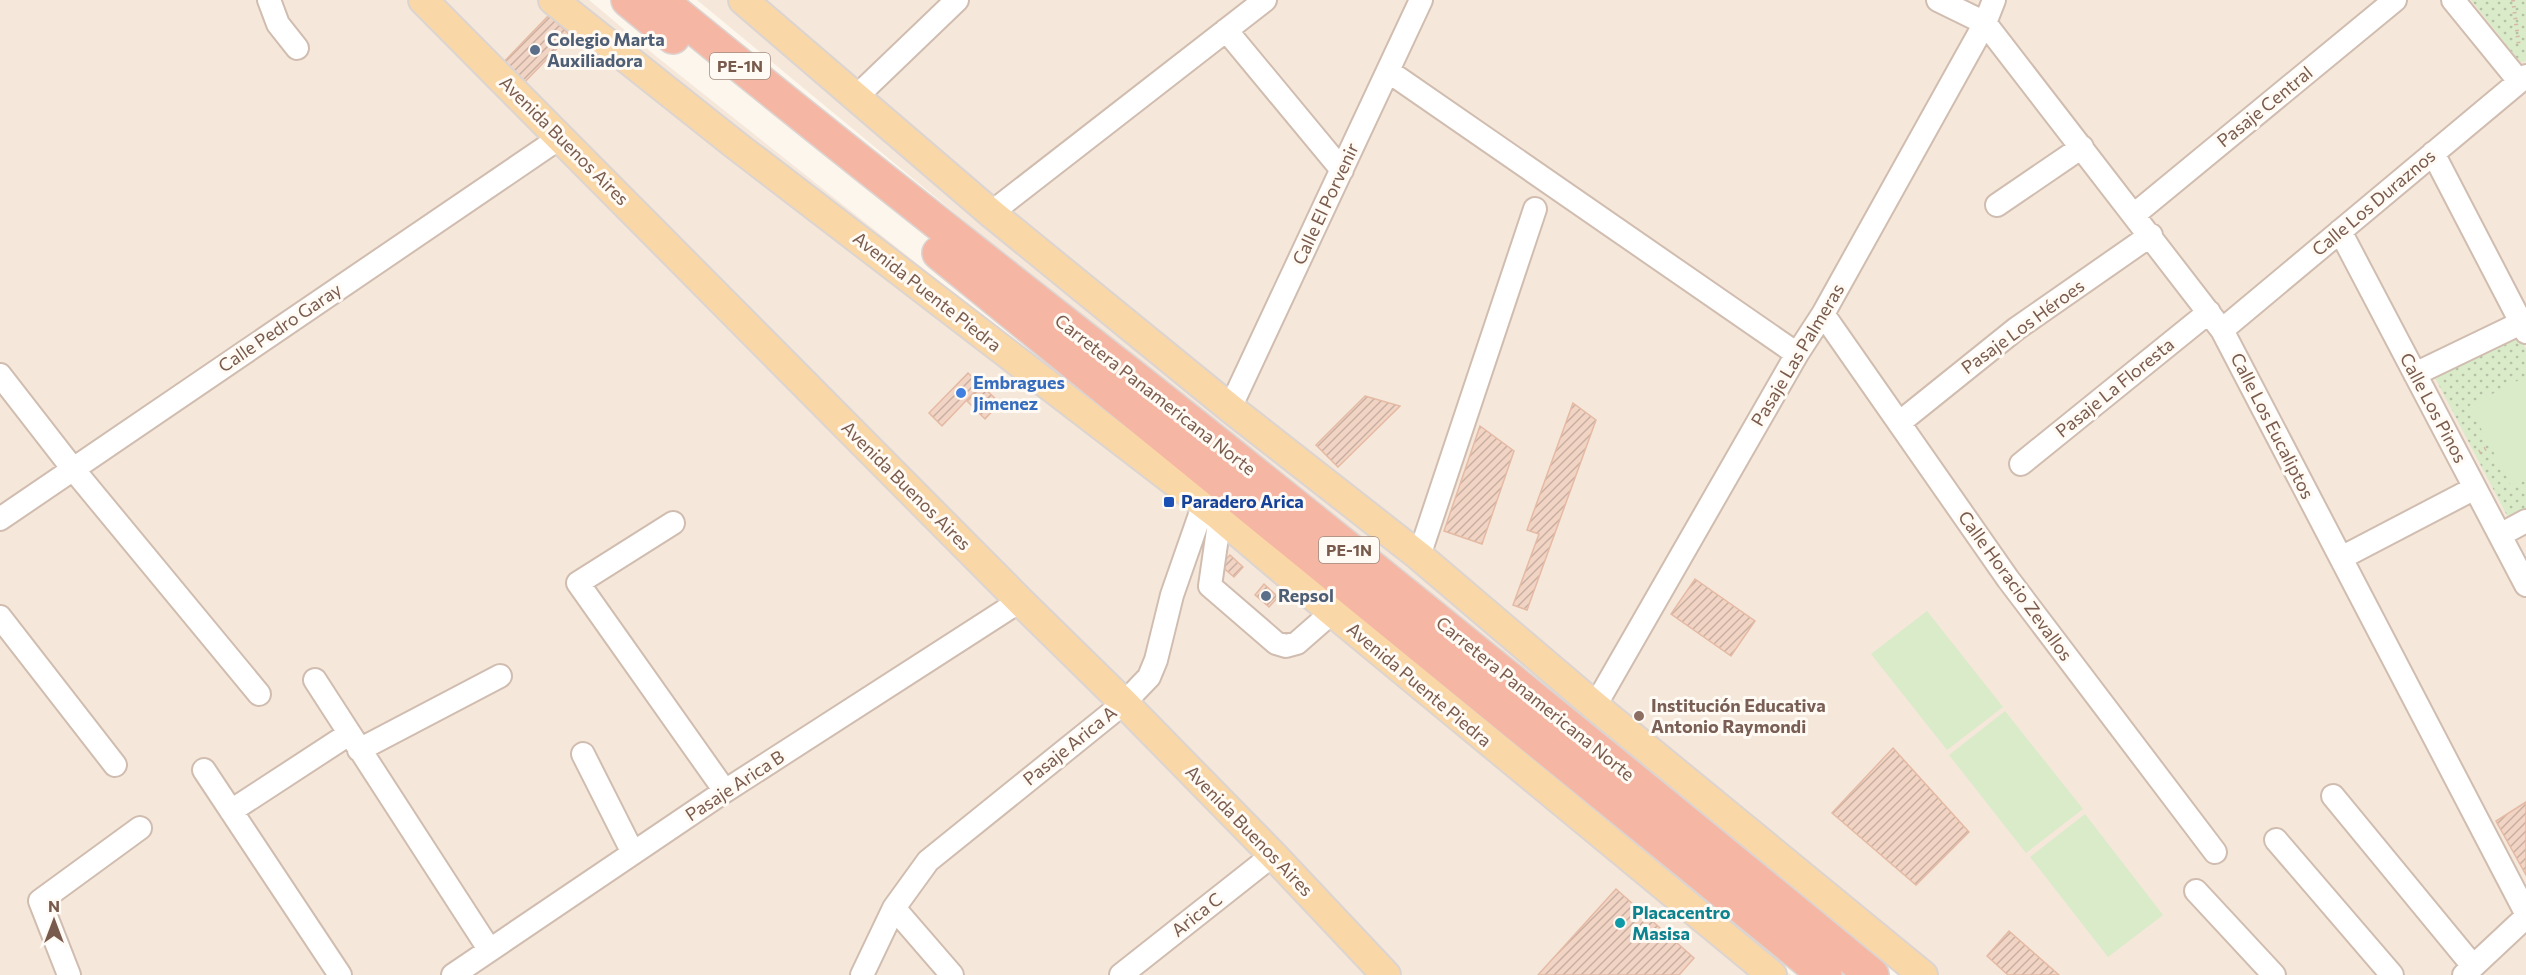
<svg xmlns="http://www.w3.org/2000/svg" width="2526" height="975" viewBox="0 0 2526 975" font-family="Commissioner,sans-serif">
  <defs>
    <pattern id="park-dots" width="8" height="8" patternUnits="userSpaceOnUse" patternTransform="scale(1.5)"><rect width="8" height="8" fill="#d9ebc9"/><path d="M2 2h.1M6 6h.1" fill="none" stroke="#b5c1a5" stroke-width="1.8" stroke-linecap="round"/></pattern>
    <pattern id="building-hatch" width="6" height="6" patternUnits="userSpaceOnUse" patternTransform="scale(1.5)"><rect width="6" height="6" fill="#f2d4c4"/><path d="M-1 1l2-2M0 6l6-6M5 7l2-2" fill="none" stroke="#c9afa1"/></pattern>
  </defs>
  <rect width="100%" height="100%" fill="#fdf6ec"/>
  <path fill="#f5e7da" d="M0,0H589L657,57L1222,506L1791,975H0Z
    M697,0H2526V975H1910L1060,300Z"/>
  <path fill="url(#park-dots)" d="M2471,0H2526V61L2520,62Z
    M2517,331L2526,349V515L2511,523L2433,374Z"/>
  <path fill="#d9ebc9" d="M2521,379L2526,389V480L2512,487L2469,406Z
    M1927,611L2003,707L1947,750L1871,654Z
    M2005,711L2083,809L2026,853L1949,755Z
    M2085,814L2163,915L2108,957L2030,857Z"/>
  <path fill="url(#building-hatch)" stroke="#e5baa4" stroke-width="1.5" d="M549,15L570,35L521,86L500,66Z
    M968,373L981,385L942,426L929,413Z
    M981,385L1000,403L985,419L967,401Z
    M1365,396L1400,406L1338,467L1316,445Z
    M1573,403L1596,420L1527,610L1513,605L1539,534L1527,530Z
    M1480,426L1514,451L1482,544L1444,531Z
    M1230,555L1243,567L1234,577L1220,565Z
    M1695,579L1755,621L1731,656L1671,614Z
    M1264,584L1278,597L1269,607L1255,595Z
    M1893,748L1969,832L1916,885L1832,813Z
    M2526,802V875L2496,821Z
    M1616,889L1694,958L1679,975H1538Z
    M2009,931L2059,975H2008L1987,956Z"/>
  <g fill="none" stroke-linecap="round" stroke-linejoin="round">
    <g stroke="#d0bdb0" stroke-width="26">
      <path id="minor" d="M269,0L278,24L297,48
        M1938,0L1985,23L2222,330L2526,913
        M2453,0L2519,81
        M1226,30L1342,170
        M1388,71L1797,354
        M856,97L957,0
        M2433,153L2526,332
        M1997,205L2082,147
        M991,213L1265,0
        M2135,214L2395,0
        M2340,231L2526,585
        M1823,314L2008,579L2215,852
        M2222,330L2526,76
        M2415,374L2521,323
        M0,375L73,469L259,694
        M1230,408L1421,0
        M1899,423L2016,329L2151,235
        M2021,464L2209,312
        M1222,502L1210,586L1276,643L1286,646L1297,643L1345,601
        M0,519L561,137
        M673,523L578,583L725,791
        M2500,535L2526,521
        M1419,556L1535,209
        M2341,558L2475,488
        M0,617L115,765
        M315,680L489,949
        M1595,706L1797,354L1823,314L1985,23L1994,0
        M359,750L500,676
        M583,754L633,853
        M204,770L340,975
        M2333,796L2473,966
        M231,811L349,734
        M2276,840L2392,975
        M2196,891L2274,975
        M894,908L952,975
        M69,975L40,901L140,828
        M453,975L725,791L1020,601
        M862,975L894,908L928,861L1124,703L1149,677L1156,660L1172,595L1209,489
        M1121,975L1273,855
        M2464,975L2526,917"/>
    </g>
    <g stroke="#dcd4d1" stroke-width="32">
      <path id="major" d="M423,0L1020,601L1124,703L1273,855L1386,975
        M553,0L733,143L1219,516L1331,611L1772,975
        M743,0L991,213L1230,408L1419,556L1595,706L1923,975"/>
    </g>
    <g stroke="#dcd4d1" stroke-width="36">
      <path id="highway" d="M628,0L673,37
        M660,0C815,127 973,251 1131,375C1380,572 1626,773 1872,975
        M939,253L1825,975"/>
    </g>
    <path stroke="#d8b7a6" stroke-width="4" stroke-dasharray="1.5 4.5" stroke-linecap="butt" d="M2513,0L2519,47
      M2479,452L2489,447"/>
    <use href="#minor" stroke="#fff" stroke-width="22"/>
    <use href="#major" stroke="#fad7a6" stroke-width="28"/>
    <use href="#highway" stroke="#f6b6a4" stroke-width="33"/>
  </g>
  <g fill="#5c6f8a" stroke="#fffaf3" stroke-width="2">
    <circle cx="535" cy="50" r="6"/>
    <circle cx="1266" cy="596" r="6"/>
  </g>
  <circle fill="#3f7fe0" stroke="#fffaf3" stroke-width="2" cx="961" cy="393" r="6"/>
  <rect fill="#1a4fb4" stroke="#fffaf3" stroke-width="2" x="1163" y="496" width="12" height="12" rx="3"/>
  <circle fill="#8d6e63" stroke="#fffaf3" stroke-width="2" cx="1639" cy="716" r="6"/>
  <circle fill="#0f9aa8" stroke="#fffaf3" stroke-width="2" cx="1620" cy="923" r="6"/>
  <g text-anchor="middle" stroke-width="6" stroke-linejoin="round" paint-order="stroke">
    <g fill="#fffaf3" stroke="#a18b80" stroke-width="1.5">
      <rect x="710" y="53" width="60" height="26" rx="4.5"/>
      <rect x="1319" y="537" width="60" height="26" rx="4.5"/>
    </g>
    <g font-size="16" font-weight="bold" fill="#795b4e">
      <text x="740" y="72">PE-1N</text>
      <text x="1349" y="556">PE-1N</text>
    </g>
    <g font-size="18" font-weight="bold" fill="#4e5e75" stroke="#fffaf3" text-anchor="start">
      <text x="547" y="46">Colegio Marta<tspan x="547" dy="21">Auxiliadora</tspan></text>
      <text x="1278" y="602">Repsol</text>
    </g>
    <g font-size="18" fill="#795b4e" stroke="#fffaf3">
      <text transform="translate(2265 107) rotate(-39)" y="6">Pasaje Central</text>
      <text transform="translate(564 141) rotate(45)" y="6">Avenida Buenos Aires</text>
      <text transform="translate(2374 203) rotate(-40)" y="6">Calle Los Duraznos</text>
      <text transform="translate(1326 204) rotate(-65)" y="6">Calle El Porvenir</text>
      <text transform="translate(927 292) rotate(38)" y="6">Avenida Puente Piedra</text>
      <text transform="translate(2023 327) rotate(-36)" y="6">Pasaje Los Héroes</text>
      <text transform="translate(280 328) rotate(-34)" y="6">Calle Pedro Garay</text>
      <text transform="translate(1798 355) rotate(-59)" y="6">Pasaje Las Palmeras</text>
      <text transform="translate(2115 388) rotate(-39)" y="6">Pasaje La Floresta</text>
      <text transform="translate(1155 395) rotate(38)" y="6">Carretera Panamericana Norte</text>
      <text transform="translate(2433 408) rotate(62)" y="6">Calle Los Pinos</text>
      <text transform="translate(2272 426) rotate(63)" y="6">Calle Los Eucaliptos</text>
      <text transform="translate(906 486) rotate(45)" y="6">Avenida Buenos Aires</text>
      <text transform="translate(2015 586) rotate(54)" y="6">Calle Horacio Zevallos</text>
      <text transform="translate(1419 685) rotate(40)" y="6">Avenida Puente Piedra</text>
      <text transform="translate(1535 699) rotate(39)" y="6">Carretera Panamericana Norte</text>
      <text transform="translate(1070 746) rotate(-39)" y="6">Pasaje Arica A</text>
      <text transform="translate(735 786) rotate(-33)" y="6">Pasaje Arica B</text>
      <text transform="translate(1249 831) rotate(46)" y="6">Avenida Buenos Aires</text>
      <text transform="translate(1197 915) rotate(-38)" y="6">Arica C</text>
    </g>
    <g font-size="18" font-weight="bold" fill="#366cbe" stroke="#fffaf3" text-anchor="start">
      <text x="973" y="389">Embragues<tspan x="973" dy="21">Jimenez</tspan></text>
    </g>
    <g font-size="18" font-weight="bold" fill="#164399" stroke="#fffaf3" text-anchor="start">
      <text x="1181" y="508">Paradero Arica</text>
    </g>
    <g font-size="18" font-weight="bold" fill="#785e54" stroke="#fffaf3" text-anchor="start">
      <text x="1651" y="712">Institución Educativa<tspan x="1651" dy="21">Antonio Raymondi</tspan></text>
    </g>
    <g font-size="18" font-weight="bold" fill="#0d838f" stroke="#fffaf3" text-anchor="start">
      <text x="1632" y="919">Placacentro<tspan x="1632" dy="21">Masisa</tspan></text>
    </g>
  </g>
  <g transform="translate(54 921)" stroke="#fffaf3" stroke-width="4.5" paint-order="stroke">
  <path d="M0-4.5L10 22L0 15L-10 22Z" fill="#795b4e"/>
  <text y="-9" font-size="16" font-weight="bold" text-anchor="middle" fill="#795b4e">N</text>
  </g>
</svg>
